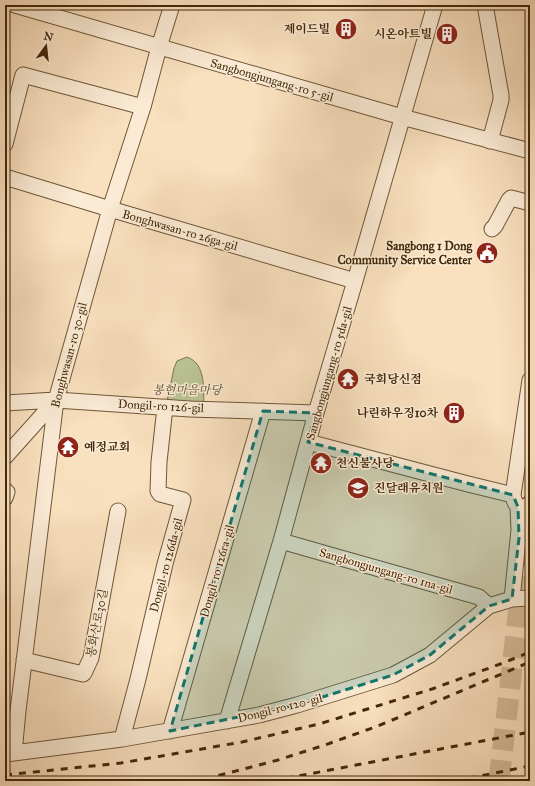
<svg xmlns="http://www.w3.org/2000/svg" width="535" height="786" viewBox="0 0 535 786" font-family="'IM FELL Great Primer','Noto Serif KR',serif">
  <rect width="100%" height="100%" fill="#f9e0be"/>
  <filter id="stains"><feTurbulence type="fractalNoise" baseFrequency=".005" numOctaves="4"/><feColorMatrix values="0 0 0 0 .2 0 0 0 0 .09 0 0 0 0 .02 0 0 0 .5 -.17"/></filter>
  <radialGradient id="worn" r=".72"><stop offset=".6" stop-color="#630" stop-opacity="0"/><stop offset="1" stop-color="#630" stop-opacity=".3"/></radialGradient>
  <path fill="#bac394" stroke="#7e764f" d="M187,357C207,364 203,391 204,408L166,406L174,368L177,361Z"/>
  <g fill="none" stroke-linecap="round" stroke-linejoin="round">
    <path stroke="#d5bb9a" stroke-width="21" stroke-dasharray="21 10" stroke-linecap="butt" d="M499,781L530,511"/>
    <g stroke="#705637" stroke-width="17">
      <path id="minor" d="M15,5L402,117L530,151
        M485,5L501,95V100L490,141
        M5,144L23,75L143,107
        M5,177L110,209L355,281
        M492,229L495,226L509,200L511,198L530,203
        M530,380L513,495C514,505 521,511 530,515
        M5,403L56,400L190,409L316,413
        M308,442L468,484L513,495
        M5,457L56,400
        M5,490L7,492L5,498
        M281,541L337,557L479,597L489,606
        M512,599L519,530L518,507
        M24,660L83,674L84,673L91,658L118,511
        M227,721L281,541L316,413L355,281L435,5
        M170,731L263,411
        M122,739L138,679L165,564L183,500L160,494L158,491L159,462L165,407
        M14,753L18,711L56,400L110,209L143,107L159,47L172,5
        M6,754L122,739L259,715L297,705L393,675L430,655L489,606L512,599L530,598"/>
    </g>
    <g stroke="#43280a" stroke-width="23">
      <path id="secondary" d="M530,511V507"/>
    </g>
    <use href="#minor" stroke="#fbebd5" stroke-width="15"/>
    <use href="#secondary" stroke="#fbebd5" stroke-width="21"/>
    <path stroke="#43280a" stroke-width="3" stroke-dasharray="7 7" stroke-linecap="butt" d="M5,775L121,763L242,742L319,724L432,689L503,663L530,652
      M191,781L213,777L278,760L325,745L378,726L530,662
      M272,781L530,732
      M455,781L530,766
      M502,781L530,776"/>
  </g>
  <path fill="#0f766e" fill-opacity="0.2" stroke="#0f766e" stroke-width="3" stroke-dasharray="8 5" stroke-linejoin="round" d="M263,411L316,413L308,442L513,495L518,507L519,538L512,599L489,606L430,655L393,675L297,705L170,731Z"/>
  <defs>
    <g id="building-disc" transform="scale(1.15)"><circle r="9.5" fill="#8f2418" stroke="#fbebd5"/><path d="M-4-6H4V6H1V3H-1V6H-4ZM-2.5-4.3h1.7v1.8h-1.7ZM.8-4.3h1.7v1.8H.8ZM-2.5-1h1.7V.8h-1.7ZM.8-1h1.7V.8H.8Z" fill="#fff"/></g>
    <g id="civic-disc" transform="scale(1.15)"><circle r="9.5" fill="#8f2418" stroke="#fbebd5"/><path d="M-.6-6.5H3V-4.5H.6V-3L4-1V1h2V6H-6V1h2V-1L-.6-3ZM-1.2 2.5V6h2.4V2.5Z" fill="#fff"/></g>
    <g id="temple-disc" transform="scale(1.15)"><circle r="9.5" fill="#8f2418" stroke="#fbebd5"/><path d="M0-6L5-2H3V0L6.5 2.5H4V6H1.5V3h-3V6H-4V2.5H-6.5L-3 0V-2H-5Z" fill="#fff"/></g>
    <g id="school-disc" transform="scale(1.15)"><circle r="9.5" fill="#8f2418" stroke="#fbebd5"/><path d="M0-5L7-2L0 1L-7-2ZM-4 1L0 2.5L4 1V4Q0 6-4 4Z" fill="#fff"/></g>
  </defs>
  <g fill-rule="evenodd">
    <use href="#building-disc" x="346" y="29"/>
    <use href="#building-disc" x="447" y="34"/>
    <use href="#civic-disc" x="487" y="253"/>
    <use href="#temple-disc" x="348" y="379"/>
    <use href="#building-disc" x="454" y="413"/>
    <use href="#temple-disc" x="68" y="447"/>
    <use href="#temple-disc" x="321" y="463"/>
    <use href="#school-disc" x="358" y="488"/>
  </g>
  <g text-anchor="middle" stroke-width="3" stroke-linejoin="round" paint-order="stroke">
    <g font-size="12" font-weight="bold" fill="#43280a" stroke="#fbebd5" text-anchor="end">
      <text x="330" y="33">제이드빌</text>
      <text x="432" y="38">시온아트빌</text>
      <text x="472" y="250">Sangbong 1 Dong<tspan x="472" dy="14">Community Service Center</tspan></text>
      <text x="364" y="383" text-anchor="start">국회당신점</text>
      <text x="438" y="417">나린하우징10차</text>
      <text x="84" y="451" text-anchor="start">예정교회</text>
      <text x="336" y="467" text-anchor="start">천신불사당</text>
      <text x="374" y="492" text-anchor="start">진달래유치원</text>
    </g>
    <g font-size="12" fill="#43280a" stroke="#fbebd5">
      <text transform="translate(272 80) rotate(16)" y="4">Sangbongjungang-ro 5-gil</text>
      <text transform="translate(180 230) rotate(16)" y="4">Bonghwasan-ro 26ga-gil</text>
      <text transform="translate(69 355) rotate(-75)" y="4">Bonghwasan-ro 30-gil</text>
      <text transform="translate(329 373) rotate(-74)" y="4">Sangbongjungang-ro 5da-gil</text>
      <text transform="translate(161 406) rotate(3)" y="4">Dongil-ro 126-gil</text>
      <text transform="translate(166 565) rotate(-75)" y="4">Dongil-ro 126da-gil</text>
      <text transform="translate(217 571) rotate(-74)" y="4">Dongil-ro 126ra-gil</text>
      <text transform="translate(386 571) rotate(16)" y="4">Sangbongjungang-ro 1na-gil</text>
      <text transform="translate(97 623) rotate(-79)" y="4">봉화산로30길</text>
      <text transform="translate(280 708) rotate(-14)" y="4">Dongil-ro 120-gil</text>
    </g>
    <g font-size="12" font-style="italic" fill="#614f2c" stroke="#fbebd5">
      <text x="187" y="394">봉현마을마당</text>
    </g>
  </g>
  <rect width="535" height="786" fill="none" stroke="#f9e0be" stroke-width="20"/>
  <rect x="6" y="6" width="523" height="774" fill="none" stroke="#43280a" stroke-width="2"/>
  <rect x="10" y="10" width="515" height="766" fill="none" stroke="#43280a"/>
  <g transform="translate(46 46) rotate(15)" stroke="#fbebd5" stroke-width="3" paint-order="stroke">
  <path d="M0-3L7 15L0 10L-7 15Z" fill="#43280a"/>
  <text y="-6" font-size="11" font-weight="bold" text-anchor="middle" fill="#43280a">N</text>
  </g>
  <rect width="100%" height="100%" filter="url(#stains)"/>
  <rect width="100%" height="100%" fill="url(#worn)"/>
</svg>
